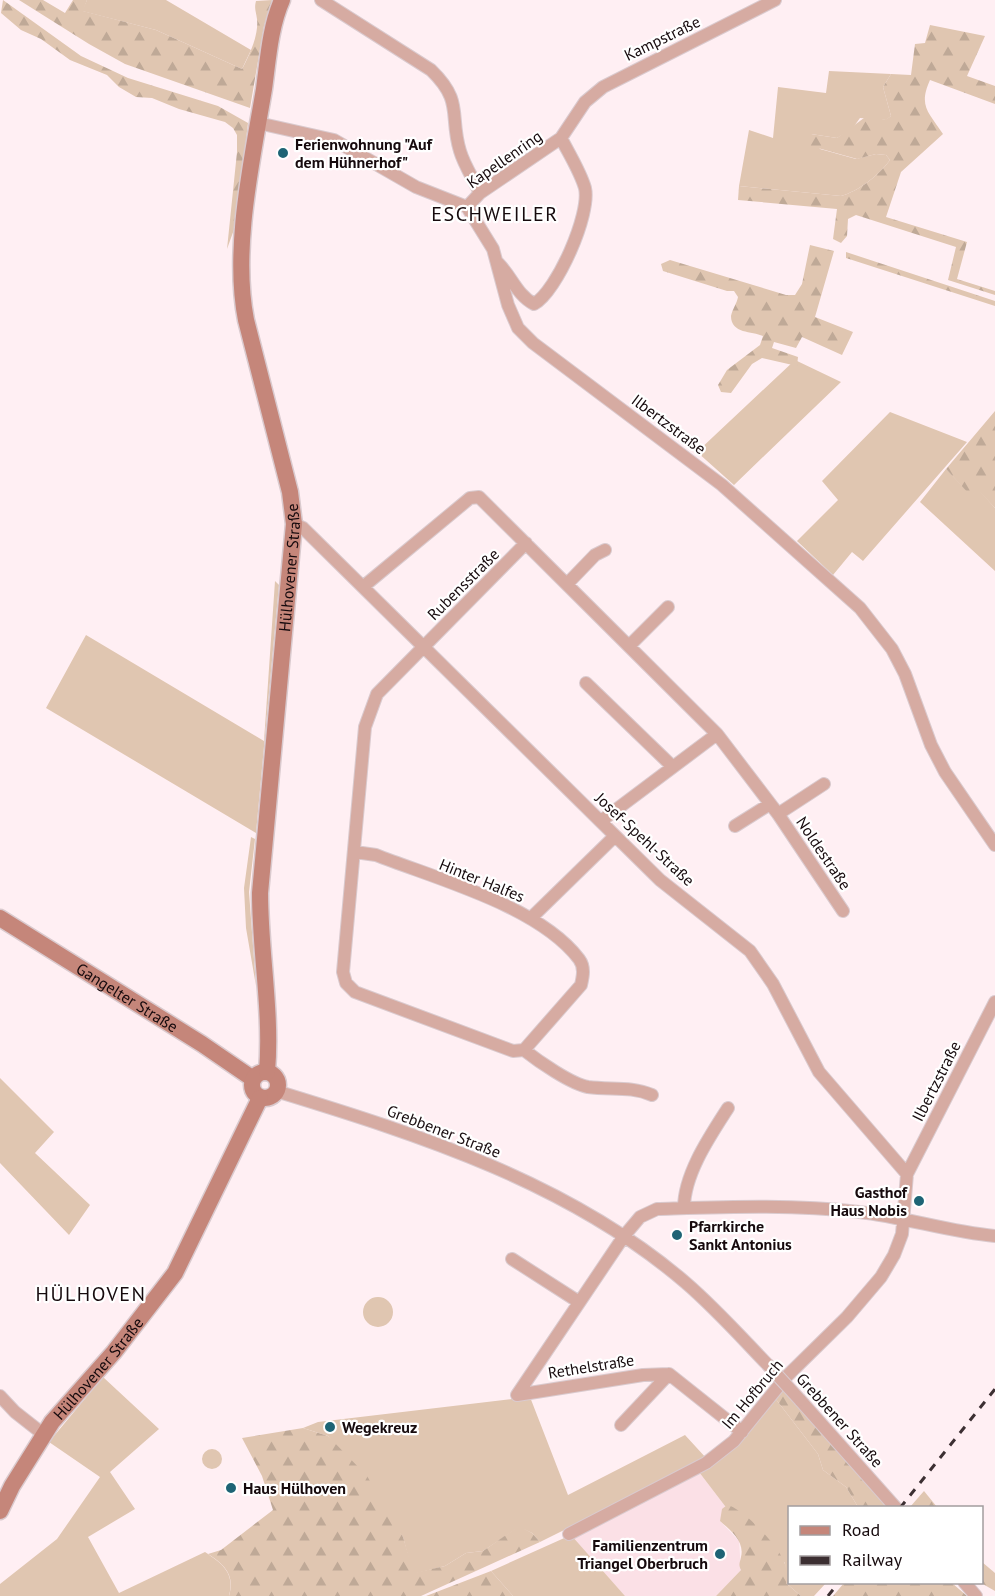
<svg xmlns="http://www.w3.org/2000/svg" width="995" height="1596" viewBox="0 0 995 1596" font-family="'PT Sans',sans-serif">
  <defs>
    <pattern id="forest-firs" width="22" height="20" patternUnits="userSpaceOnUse" patternTransform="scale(1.5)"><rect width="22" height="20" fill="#e0c6b1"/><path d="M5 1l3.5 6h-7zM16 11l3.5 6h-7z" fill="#bfa997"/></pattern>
  </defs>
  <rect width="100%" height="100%" fill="#ffeff3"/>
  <path fill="#fbe0e6" d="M699,1472L725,1506L720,1521L739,1541L741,1570L716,1596H625L571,1536Z"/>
  <path fill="#e0c6b1" d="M87,0H166L251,50L242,69L156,30L82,11Z
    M829,71L891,74L883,87L891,116L886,120L860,118L852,129L837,138L811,134L820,149L856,159L876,154L886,155L890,160C879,175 859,191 841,196L739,186L749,130L773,138L778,87L826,93Z
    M795,360L841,382L734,485L697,452Z
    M890,412L967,442L863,561L852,552L833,575L797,541L838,500L822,481Z
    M946,469L971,495L978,489L995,508V571L920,502Z
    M275,581L279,585L256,833L46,708L86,635L264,741Z
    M251,837L255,839L249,892L256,986L246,928L244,888Z
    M0,1078L54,1132L35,1153L90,1205L69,1235L0,1163Z
    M363 1312a15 15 0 1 1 30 0a15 15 0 1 1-30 0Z
    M103,1377L159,1429L110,1472L135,1509L88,1537L119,1593L205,1552C223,1564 235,1573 229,1596H0V1584L57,1539L100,1477L49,1442Z
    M530,1397L568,1495L685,1435L707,1459L540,1542L532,1533L519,1527L483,1551L466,1553L445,1566L413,1574L403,1537L328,1436L303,1428L318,1422Z
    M775,1398L818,1454L823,1470L846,1487L858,1507L790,1508V1582L826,1583L814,1596H801L786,1583L785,1563L725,1506L699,1472Z
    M202 1459a10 10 0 1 1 20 0a10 10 0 1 1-20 0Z
    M571,1535L625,1596H513L491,1571Z"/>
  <path fill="url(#forest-firs)" d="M3,0L81,56L128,78L218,106L248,123L236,224L227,249L237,152V135L233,128L225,122L179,109L152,98L136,97L119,87L107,75L70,60L41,39L21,30L1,13Z
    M19,0H43L65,13L73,0H87L83,11L156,30L242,69C249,56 259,35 257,19C256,11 254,9 256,1L272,0L264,26L250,108L125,64L89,44Z
    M930,25L985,36L967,76L995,86V104L930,80C918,107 929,112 943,134L901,172L886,217L967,242L957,279L995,291V295L948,280L956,247L856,215L848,219L847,236L841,243L833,239L837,209L738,200L739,186L841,196C859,191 879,175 890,160L886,155L876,154L857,159L807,145L805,143L811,134L837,138L868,115L885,120L891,116L883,87L891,74L911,75L915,44L925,43Z
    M810,245L834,251L815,317L853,332L842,355L802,337L796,348L774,342L772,348L798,357L797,366L762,358L752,364L731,393L721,392L718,385L727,370L760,345L763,336C752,331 731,334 731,316C732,310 737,303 738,297L734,291H727L663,271L661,264L670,260L786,295H795L802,284Z
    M846,252L995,301V306L846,258Z
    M995,411V508L978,490L971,496L946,469Z
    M785,1386L886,1507H858L846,1487L823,1470L818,1454L775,1398Z
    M303,1428L328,1436L367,1476L403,1537L414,1573L445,1566L466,1553L483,1551L519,1526L532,1533L540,1542L421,1596H229C235,1575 225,1565 208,1554L221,1550L273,1510L262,1476L242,1438Z
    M924,1491L937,1507H910Z
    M727,1505C743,1508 780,1547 785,1564C787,1569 786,1577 786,1583L801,1596H716L741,1570C738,1564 740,1563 741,1557C745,1541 730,1530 720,1521L722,1509Z
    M982,1562L995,1573V1591L981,1583Z
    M491,1571L513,1596H426Z
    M844,1583H952L967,1596H833Z"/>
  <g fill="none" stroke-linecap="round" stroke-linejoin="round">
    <g stroke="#dacace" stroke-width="14">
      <path id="minor" d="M321,0L431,70C464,102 449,115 460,151C464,165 474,180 480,193
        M258,123L334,140L416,187L467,207L493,249L508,305L518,328L533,343L722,485L860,608L892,649L905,674L931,745L945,772L995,845
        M467,207L480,193L561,138L585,102L603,87L775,0
        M498,263C512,277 517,295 534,304C557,291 591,214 585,188C580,171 569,154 561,138
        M294,524L303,528L660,880L750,951L773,984L819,1072L907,1174
        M567,584L595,555L605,550
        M364,586L470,498L479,497L717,734L601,821
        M630,645L668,607
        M586,683L673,767
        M717,734L778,814L843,911
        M778,814L824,784
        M735,826L770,804
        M355,852L376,855C437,879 539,906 579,959C585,967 583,976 581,985L524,1050L513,1051L355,992L346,983L343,972L365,727L377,694L526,543
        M531,918L615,836
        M524,1050C538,1061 571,1084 588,1087C611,1090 631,1086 652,1095
        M276,1091C420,1135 570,1183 686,1283C715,1308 741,1337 767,1364
        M684,1208C684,1174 710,1136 728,1108
        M512,1259L579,1302
        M669,1374L742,1432
        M517,1395L624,1236L640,1217L657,1209C724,1207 792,1204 859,1212C905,1217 949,1232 995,1236
        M517,1395L643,1375L669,1374
        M0,1396L15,1412L43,1434
        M800,1400L896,1508
        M621,1425L669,1374
        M569,1534L706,1463L734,1441L786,1377L847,1317L881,1277L894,1255L902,1234L907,1174L995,1002
        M964,1582L976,1596"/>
    </g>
    <g stroke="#dacace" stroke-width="19">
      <g id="secondary">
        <path id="s1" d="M0,918L202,1044L253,1079"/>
        <circle cx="265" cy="1085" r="13"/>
        <path id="s2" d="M267,1072C272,1012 260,953 260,893L294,524L290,492L246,320C232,249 252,161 264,89C268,60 270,27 282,0"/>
        <path id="s3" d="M0,1511L12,1486L52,1422L114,1352L175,1273L260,1098"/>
      </g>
    </g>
    <use href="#minor" stroke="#d6aba2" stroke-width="12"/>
    <use href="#secondary" stroke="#c5867a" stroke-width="16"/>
    <path stroke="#3c2f32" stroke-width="3" stroke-dasharray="8 8" stroke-linecap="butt" d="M900,1508L995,1389
      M828,1596L839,1582"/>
    <g stroke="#dacace" stroke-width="14" stroke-linecap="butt">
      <path id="minor-bridge" d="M767,1364L800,1400"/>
    </g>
    <use href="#minor-bridge" stroke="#d6aba2" stroke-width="12"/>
  </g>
  <g fill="#1e6475" stroke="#fff" stroke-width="2">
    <circle cx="283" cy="153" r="6"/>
    <circle cx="919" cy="1201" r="6"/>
    <circle cx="677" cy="1235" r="6"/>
    <circle cx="330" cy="1427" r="6"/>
    <circle cx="231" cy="1488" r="6"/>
    <circle cx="720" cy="1554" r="6"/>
  </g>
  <g text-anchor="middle" stroke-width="4.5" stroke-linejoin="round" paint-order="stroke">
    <g font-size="16" fill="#160a0d" stroke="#fff">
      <text transform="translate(662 38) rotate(-26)" y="6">Kampstraße</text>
      <text transform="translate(504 159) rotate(-35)" y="6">Kapellenring</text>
      <text transform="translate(669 424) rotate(37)" y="6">Ilbertzstraße</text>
      <text dy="6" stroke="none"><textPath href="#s2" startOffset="506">Hülhovener Straße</textPath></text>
      <text transform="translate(463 584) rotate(-45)" y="6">Rubensstraße</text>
      <text transform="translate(645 839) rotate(43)" y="6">Josef-Spehl-Straße</text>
      <text transform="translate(824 853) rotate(56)" y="6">Noldestraße</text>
      <text transform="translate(482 880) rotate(22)" y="6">Hinter Halfes</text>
      <text dy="6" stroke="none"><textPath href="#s1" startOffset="150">Gangelter Straße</textPath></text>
      <text transform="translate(936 1081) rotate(-63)" y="6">Ilbertzstraße</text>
      <text transform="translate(444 1131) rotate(21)" y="6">Grebbener Straße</text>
      <text transform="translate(591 1366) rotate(-9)" y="6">Rethelstraße</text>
      <text dy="6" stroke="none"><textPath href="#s3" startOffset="174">Hülhovener Straße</textPath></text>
      <text transform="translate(752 1394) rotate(-50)" y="6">Im Hofbruch</text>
      <text transform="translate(840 1420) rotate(48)" y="6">Grebbener Straße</text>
    </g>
    <g font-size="16" font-weight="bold" fill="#160a0d" stroke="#fff" text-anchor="start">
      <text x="295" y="150">Ferienwohnung "Auf<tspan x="295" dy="18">dem Hühnerhof"</tspan></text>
      <text x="907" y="1198" text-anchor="end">Gasthof<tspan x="907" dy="18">Haus Nobis</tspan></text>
      <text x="689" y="1232">Pfarrkirche<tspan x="689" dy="18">Sankt Antonius</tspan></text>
      <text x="342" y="1433">Wegekreuz</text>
      <text x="243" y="1494">Haus Hülhoven</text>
      <text x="708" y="1551" text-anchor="end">Familienzentrum<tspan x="708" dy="18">Triangel Oberbruch</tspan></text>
    </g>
    <g font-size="20" letter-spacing="1.5" fill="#160a0d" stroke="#fff">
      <text x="495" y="221">ESCHWEILER</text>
      <text x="91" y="1301">HÜLHOVEN</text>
    </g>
  </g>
  <rect x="788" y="1506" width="195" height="78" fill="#ffffff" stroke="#a29d9e" stroke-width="1.5"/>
  <rect x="800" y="1526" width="30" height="9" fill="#c5867a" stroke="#a29d9e" stroke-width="1.5"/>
  <text x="842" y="1536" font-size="18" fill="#160a0d">Road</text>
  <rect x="800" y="1556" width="30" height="9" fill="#3c2f32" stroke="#a29d9e" stroke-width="1.5"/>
  <text x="842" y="1566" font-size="18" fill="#160a0d">Railway</text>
</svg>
